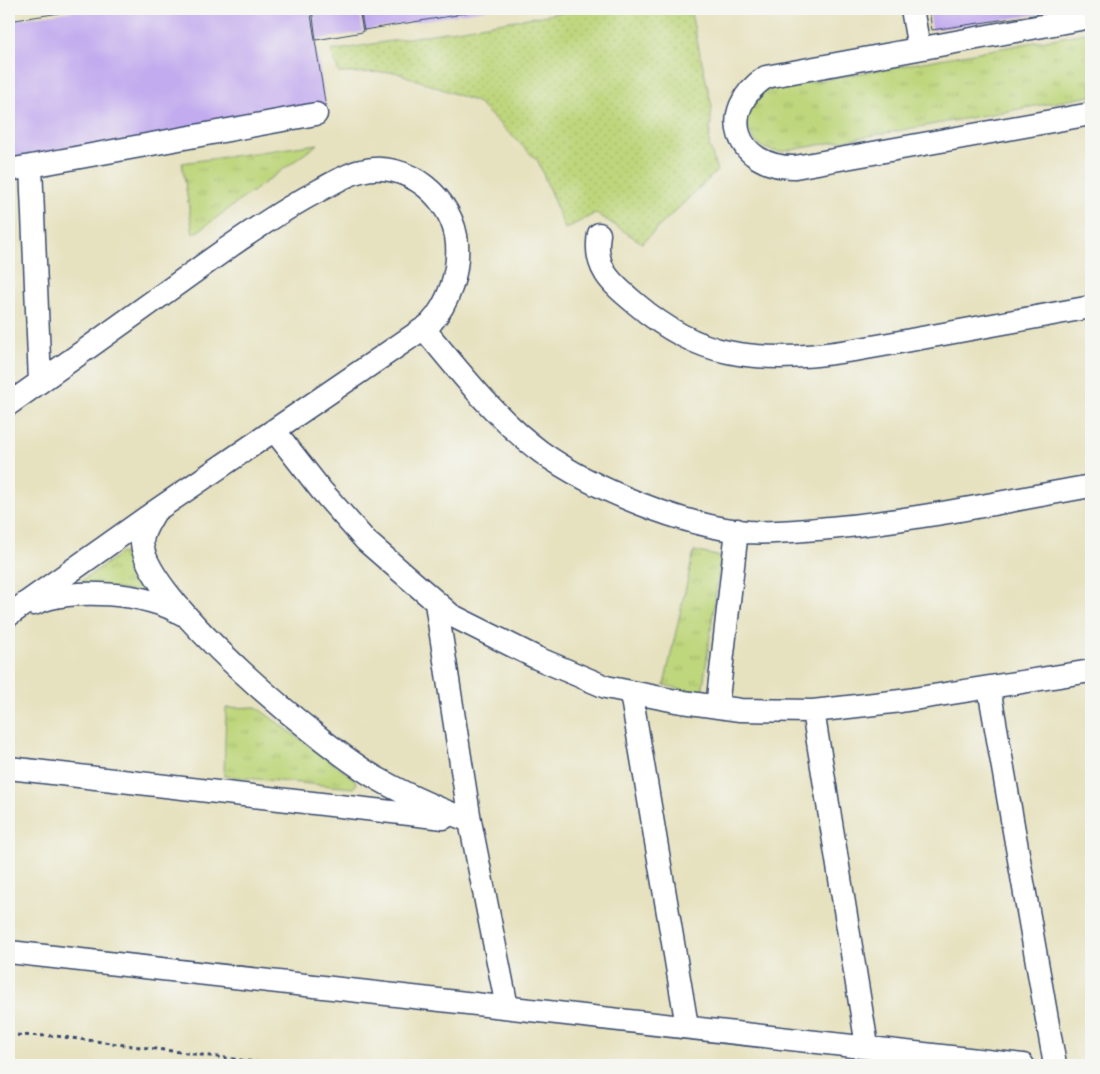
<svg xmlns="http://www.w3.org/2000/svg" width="1100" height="1074" viewBox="0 0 1100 1074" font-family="'Gochi Hand',sans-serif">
  <defs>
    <pattern id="grass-tufts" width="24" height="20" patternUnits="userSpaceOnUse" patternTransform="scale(1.25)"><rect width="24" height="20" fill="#bed67b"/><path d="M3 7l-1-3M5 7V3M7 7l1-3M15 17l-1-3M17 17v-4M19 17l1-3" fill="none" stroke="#a3b86d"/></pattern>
    <pattern id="park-dots" width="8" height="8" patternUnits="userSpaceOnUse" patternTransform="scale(1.25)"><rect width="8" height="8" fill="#bed67b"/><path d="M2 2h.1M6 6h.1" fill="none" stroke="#a3b86d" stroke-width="1.8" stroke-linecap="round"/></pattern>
  </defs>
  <rect width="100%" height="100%" fill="#f6f6f2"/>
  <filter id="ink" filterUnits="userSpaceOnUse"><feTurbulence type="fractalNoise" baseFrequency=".02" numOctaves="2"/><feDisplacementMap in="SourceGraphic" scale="10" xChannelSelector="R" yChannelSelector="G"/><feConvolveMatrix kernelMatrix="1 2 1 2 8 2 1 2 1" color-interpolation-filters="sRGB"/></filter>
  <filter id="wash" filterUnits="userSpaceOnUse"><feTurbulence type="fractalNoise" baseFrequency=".0096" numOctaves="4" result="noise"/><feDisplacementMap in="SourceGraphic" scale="20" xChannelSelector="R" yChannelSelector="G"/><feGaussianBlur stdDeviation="1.12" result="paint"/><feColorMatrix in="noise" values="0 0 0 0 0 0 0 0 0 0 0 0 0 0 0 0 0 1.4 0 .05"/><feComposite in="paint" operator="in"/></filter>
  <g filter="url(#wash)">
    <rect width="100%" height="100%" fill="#e6e1be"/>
    <path fill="url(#grass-tufts)" stroke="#6c826c" d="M1091,32V96L780,152C757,149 754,142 745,121L761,91Z
      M318,144L194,234H193L182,163Z
      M694,551L721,557L702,694L664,685Z
      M121,553L135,556L156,594L84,585L83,580Z
      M256,707L352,777L357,783L354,788L224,776L226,708Z"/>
    <path fill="url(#park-dots)" stroke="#6c826c" d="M582,9H690L712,107L709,144L717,171L642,243L596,213L565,229L538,161L477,102L395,72L339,73L331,51Z"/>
    <g id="blocks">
      <path fill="#c2abee" d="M85,9H310L326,108L9,162V21Z
        M312,9H359L363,32L316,40Z
        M360,9H456L457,15L364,30Z
        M457,9H486V10L458,14Z
        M929,9H1067V10L932,30Z"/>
    </g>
  </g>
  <g filter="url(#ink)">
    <use href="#blocks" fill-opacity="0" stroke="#394a6c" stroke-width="1"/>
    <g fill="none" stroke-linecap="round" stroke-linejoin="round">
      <g stroke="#394a6c" stroke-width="25">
        <path id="minor" d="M912,9L919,48
          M1091,17L766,77C716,110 735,168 795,167L1091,114
          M31,166L40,382
          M9,170L316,114
          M599,234C593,268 611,283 635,303C662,326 692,345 728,352C790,365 854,350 916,339C974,328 1033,318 1091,307
          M424,329C460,372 495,418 541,452C593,489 683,526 747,532C774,534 803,530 830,528C918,520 1005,501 1091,486
          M9,404C77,356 144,308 212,259C247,234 282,210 320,190C333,183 347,174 361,171C407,159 454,199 457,244C459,272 449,303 430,324L157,510L9,615
          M274,430L321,490L366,541L451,615L537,658L606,687L676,701L740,710L813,711L901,701L1091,671
          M155,512C150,521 142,531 142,543C146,601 327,751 380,780C408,796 439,809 470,821
          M436,603L470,821L507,1007
          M34,604C69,586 150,593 182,614
          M989,688L1055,1065
          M631,693L687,1026
          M717,707L737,530
          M813,711L867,1046
          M9,768L444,818
          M9,952L1023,1065"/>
      </g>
      <path stroke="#394a6c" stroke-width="3" stroke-dasharray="4 4" stroke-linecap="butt" d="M9,1035L56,1036L279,1065"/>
      <use href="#minor" stroke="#fff" stroke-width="22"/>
    </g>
  </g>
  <rect width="1100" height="1074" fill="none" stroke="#f6f6f2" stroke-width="30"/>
</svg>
